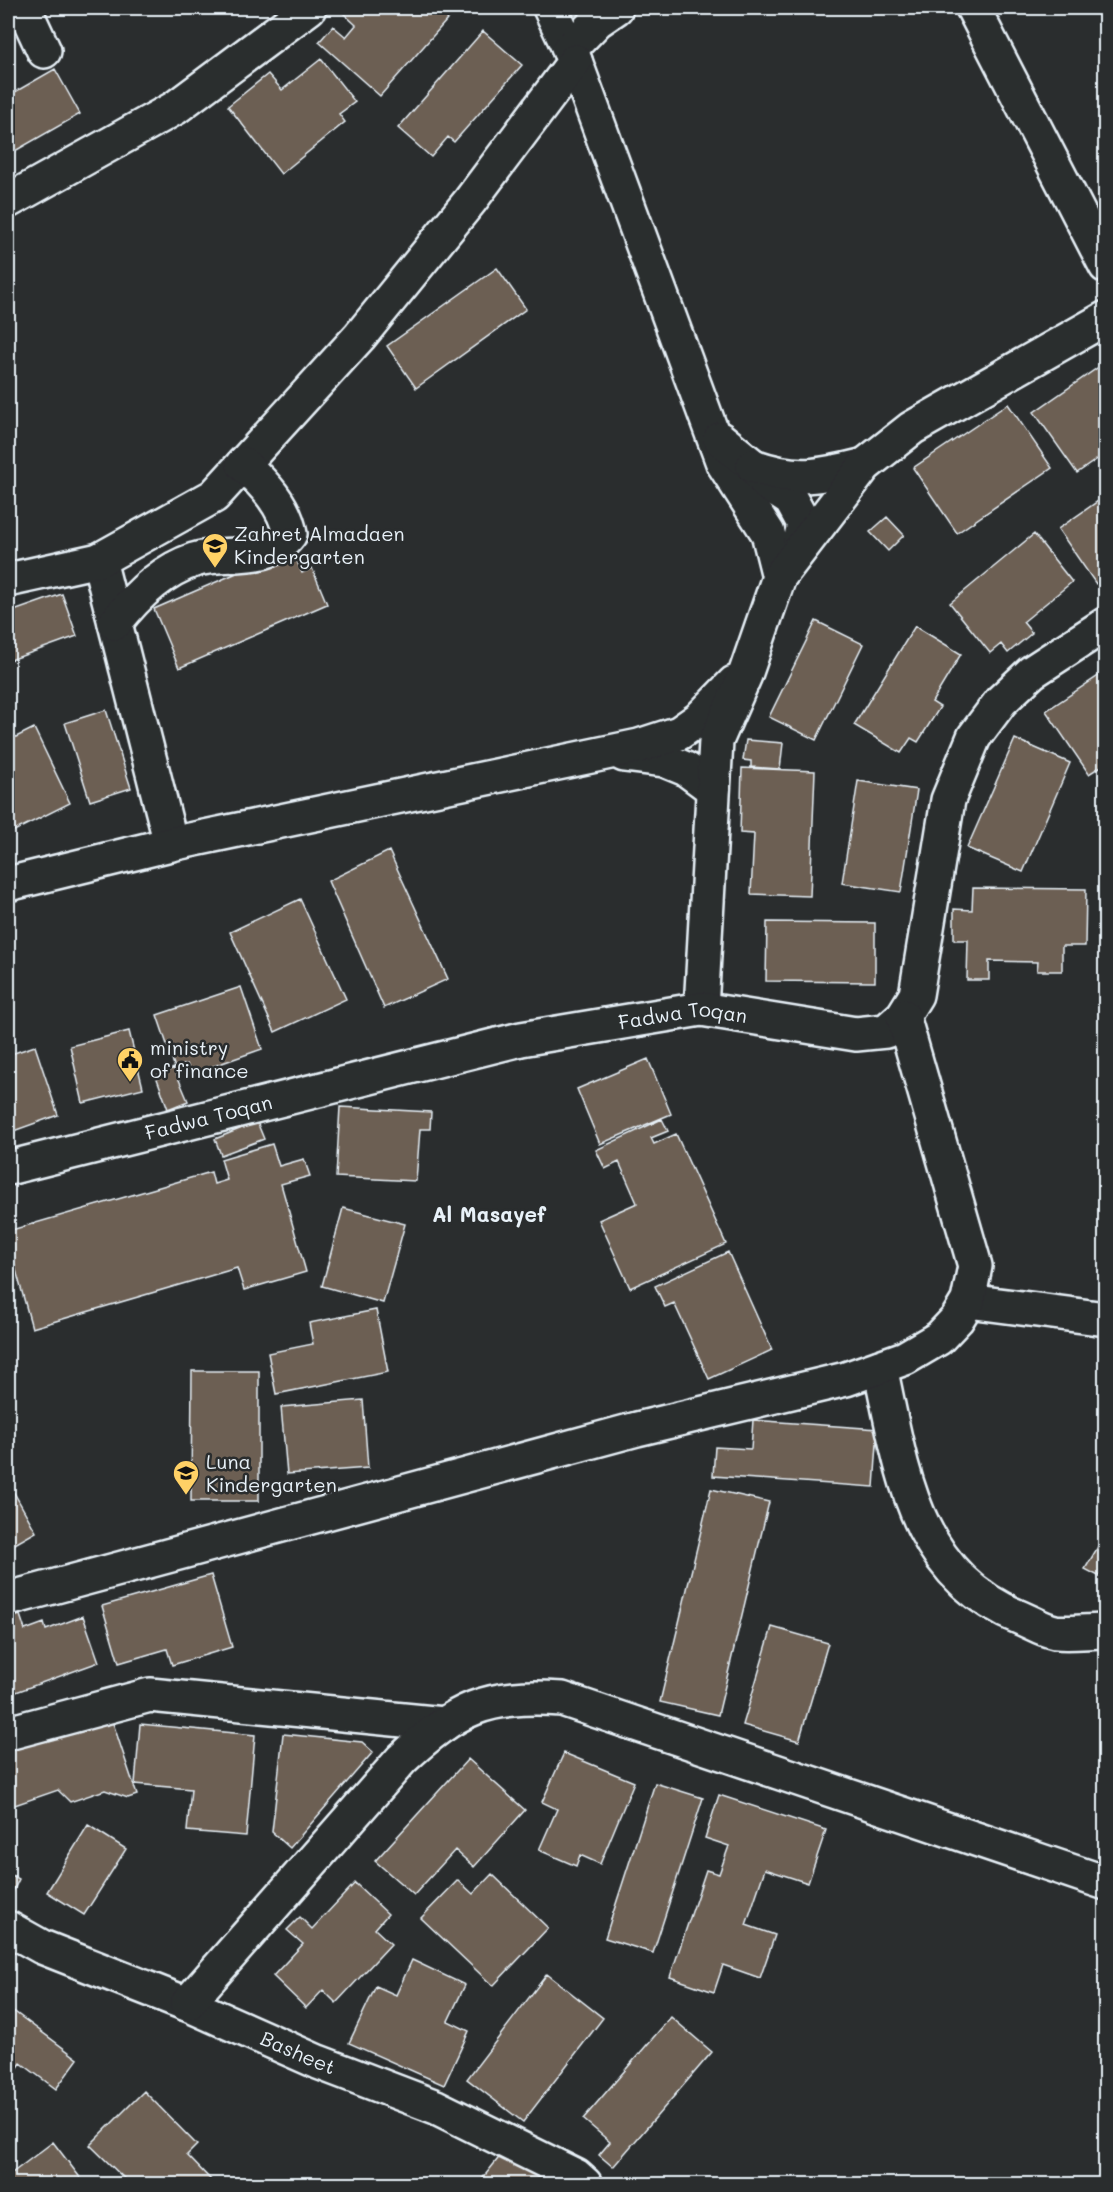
<svg xmlns="http://www.w3.org/2000/svg" width="1113" height="2192" viewBox="0 0 1113 2192" font-family="Mali,sans-serif">
  <rect width="100%" height="100%" fill="#2a2d2e"/>
  <filter id="ink" filterUnits="userSpaceOnUse"><feTurbulence type="fractalNoise" baseFrequency=".0167" numOctaves="2"/><feDisplacementMap in="SourceGraphic" scale="12" xChannelSelector="R" yChannelSelector="G"/><feConvolveMatrix kernelMatrix="1 2 1 2 8 2 1 2 1" color-interpolation-filters="sRGB"/></filter>
  <g filter="url(#ink)">
    <path fill="#6c5e52" stroke="#e8f1f8" stroke-width="1.5" d="M348,8H450L454,12L380,96L319,42L333,26L346,37L356,25L343,13Z
      M483,31L522,65L454,142L448,137L431,157L398,128Z
      M321,59L355,102L339,114L345,122L281,174L228,106L268,74L282,90Z
      M55,69L80,114L8,155V96Z
      M497,268L526,309L416,388L387,346Z
      M1106,362V453L1077,473L1034,412Z
      M1008,404L1052,468L957,533L913,468Z
      M1104,497L1106,577L1096,584L1058,529Z
      M887,517L904,535L888,551L870,532Z
      M1034,534L1072,582L1023,622L1032,633L1008,653L1001,644L990,653L950,603Z
      M292,549L302,573L312,568L327,604L179,668L154,609Z
      M62,594L77,636L8,661V613Z
      M816,621L863,644L816,740L769,717Z
      M915,626L961,654L932,702L940,707L918,742L911,738L901,753L854,725Z
      M1106,671V763L1089,774L1046,711Z
      M106,710L131,788L90,801L65,723Z
      M34,728L70,803L8,834V741Z
      M1015,739L1070,763L1023,872L967,848Z
      M746,740L783,743L780,769L751,767V761L743,760Z
      M742,768L815,771L810,896L751,894L754,834L740,833Z
      M858,781L917,790L901,892L842,883Z
      M389,851L448,979L384,1008L328,881Z
      M973,888L1086,889L1085,946H1062V971H1037L1038,962L989,961V980H967L968,940H954V909L972,910Z
      M300,899L346,999L275,1032L230,932Z
      M767,922L875,923V982L766,981Z
      M241,987L262,1049L191,1074L187,1064L175,1068L157,1015Z
      M129,1031L143,1088L83,1103L70,1046Z
      M35,1046L58,1115L8,1133V1055Z
      M648,1059L671,1114L600,1144L577,1089Z
      M174,1068L188,1101L168,1109L156,1076Z
      M340,1107L431,1112L430,1129H420L416,1181L336,1177Z
      M662,1119L668,1131L651,1138L654,1144L676,1134L726,1244L630,1288L599,1220L637,1203L619,1162L605,1169L596,1150Z
      M257,1122L264,1139L221,1155L215,1139Z
      M272,1144L279,1166L304,1159L310,1176L281,1184L306,1272L244,1290L237,1268L32,1328L8,1241V1231L211,1172L214,1184L227,1180L221,1159Z
      M343,1208L405,1224L383,1303L322,1286Z
      M728,1252L772,1350L709,1379L674,1303L665,1307L655,1286Z
      M376,1310L388,1372L276,1394L268,1353L313,1344L309,1323Z
      M192,1371H259V1501H191Z
      M363,1400L368,1468L287,1474L281,1407Z
      M753,1420L878,1429L874,1487L713,1476L715,1447L751,1449Z
      M12,1489L36,1532L8,1548V1492Z
      M711,1489L769,1502L718,1715L660,1702Z
      M1106,1533V1580L1085,1569Z
      M211,1575L232,1647L172,1665L167,1649L119,1663L102,1606Z
      M20,1615L25,1630L44,1623L46,1630L83,1616L99,1662L8,1695V1619Z
      M772,1627L828,1643L799,1741L743,1725Z
      M109,1711L137,1795L128,1798L105,1790L70,1802L58,1790L9,1807L8,1746Z
      M140,1724L255,1735L246,1836L187,1831L191,1789L135,1784Z
      M283,1734L362,1742L373,1752L290,1848L272,1832Z
      M564,1753L634,1782L600,1864L580,1855L576,1866L539,1850L557,1809L542,1802Z
      M468,1759L525,1810L474,1867L455,1850L414,1895L375,1861Z
      M655,1783L703,1798L653,1953L605,1938Z
      M719,1795L826,1830L808,1883L765,1869L746,1925L775,1935L760,1978L723,1965L714,1992L670,1977L706,1870L719,1874L729,1846L705,1838Z
      M88,1825L126,1849L84,1915L47,1892Z
      M8,1873L19,1879L8,1902Z
      M492,1874L548,1928L493,1986L421,1918L458,1880L473,1894Z
      M355,1883L388,1914L375,1929L391,1944L336,2003L323,1990L306,2008L273,1976L303,1944L287,1930L300,1917L312,1929Z
      M412,1960L465,1985L448,2021L469,2031L444,2085L349,2043L376,1986L396,1995Z
      M547,1974L603,2018L523,2122L467,2079Z
      M8,2007L78,2059L56,2089L21,2063L8,2082Z
      M671,2017L712,2052L613,2167L599,2155L610,2142L583,2119Z
      M144,2091L197,2145L187,2155L211,2180L206,2184H130L90,2145Z
      M53,2142L85,2184H8V2176Z
      M505,2150L546,2184H478Z"/>
    <g fill="none" stroke-linecap="round" stroke-linejoin="round">
      <g stroke="#e8f1f8" stroke-width="38">
        <g id="minor">
          <path d="M24,8L44,51"/>
          <path d="M550,8L575,61L723,463L768,533L779,577"/>
          <path d="M973,8L1106,266"/>
          <path d="M569,50L597,21L616,8"/>
          <path d="M8,201L175,108L309,8"/>
          <path d="M720,439L753,466L768,485L791,500L804,524L798,551"/>
          <path d="M753,466C798,482 820,476 865,465"/>
          <path d="M99,560L171,844"/>
          <path d="M8,580L99,560L214,496L360,336L470,201L575,61"/>
          <path d="M115,623C135,597 161,571 194,560C227,549 267,565 290,534C285,505 264,484 243,464"/>
          <path d="M624,755L664,760L686,769L713,789"/>
          <path d="M8,884L171,844L639,746L679,733L699,719L734,683"/>
          <path d="M701,1009L716,741L745,675L779,577L865,465L912,428L1106,318"/>
          <path id="s1" d="M8,1168L521,1039L701,1009L856,1034L886,1031L903,1016L916,995L948,800L974,737L1001,701L1032,672L1106,624"/>
          <path d="M968,1301L1106,1319"/>
          <path d="M880,1367C902,1468 912,1574 1021,1618C1031,1622 1044,1630 1055,1632C1071,1634 1090,1631 1106,1631"/>
          <path d="M8,1599L637,1429L846,1379L905,1358L939,1338L957,1319L968,1301L975,1266L903,1016"/>
          <path d="M8,1733L150,1695L444,1724"/>
          <path id="s2" d="M8,1928L42,1947L187,2004L318,2062L436,2107L576,2176L585,2184"/>
          <path d="M187,2004L402,1759C457,1708 486,1694 562,1699L1106,1883"/>
        </g>
      </g>
      <use href="#minor" stroke="#2a2d2e" stroke-width="33"/>
    </g>
  </g>
  <defs>
    <g id="school-pin" transform="scale(1.35)"><path d="M0 17L-7.5 6A9.5 9.5 0 1 1 7.5 6Z" fill="#ffd166" stroke="#2a2d2e"/><path d="M0-5L7-2L0 1L-7-2ZM-4 1L0 2.5L4 1V4Q0 6-4 4Z" fill="#111"/></g>
    <g id="civic-pin" transform="scale(1.35)"><path d="M0 17L-7.5 6A9.5 9.5 0 1 1 7.5 6Z" fill="#ffd166" stroke="#2a2d2e"/><path d="M-.6-6.5H3V-4.5H.6V-3L4-1V1h2V6H-6V1h2V-1L-.6-3ZM-1.2 2.5V6h2.4V2.5Z" fill="#111"/></g>
  </defs>
  <g fill-rule="evenodd">
    <use href="#school-pin" x="215" y="546"/>
    <use href="#civic-pin" x="130" y="1060"/>
    <use href="#school-pin" x="186" y="1473"/>
  </g>
  <g text-anchor="middle" stroke-width="5" stroke-linejoin="round" paint-order="stroke">
    <g font-size="20" fill="#e8f1f8" stroke="#2a2d2e" text-anchor="start">
      <text x="234" y="541">Zahret Almadaen<tspan x="234" dy="23">Kindergarten</tspan></text>
      <text x="150" y="1055">ministry<tspan x="150" dy="23">of finance</tspan></text>
      <text x="206" y="1469">Luna<tspan x="206" dy="23">Kindergarten</tspan></text>
    </g>
    <g font-size="20" fill="#e8f1f8" stroke="#2a2d2e">
      <text dy="7" stroke="none"><textPath href="#s1" startOffset="693">Fadwa Toqan</textPath></text>
      <text dy="7" stroke="none"><textPath href="#s1" startOffset="207">Fadwa Toqan</textPath></text>
      <text dy="7" stroke="none"><textPath href="#s2" startOffset="316">Basheet</textPath></text>
    </g>
    <g font-size="21" font-weight="bold" fill="#e8f1f8" stroke="#2a2d2e">
      <text x="489" y="1222">Al Masayef</text>
    </g>
  </g>
  <rect width="1113" height="2192" fill="none" stroke="#2a2d2e" stroke-width="30"/>
  <rect x="15" y="15" width="1083" height="2162" fill="none" stroke="#e8f1f8" stroke-width="2" filter="url(#ink)"/>
</svg>
